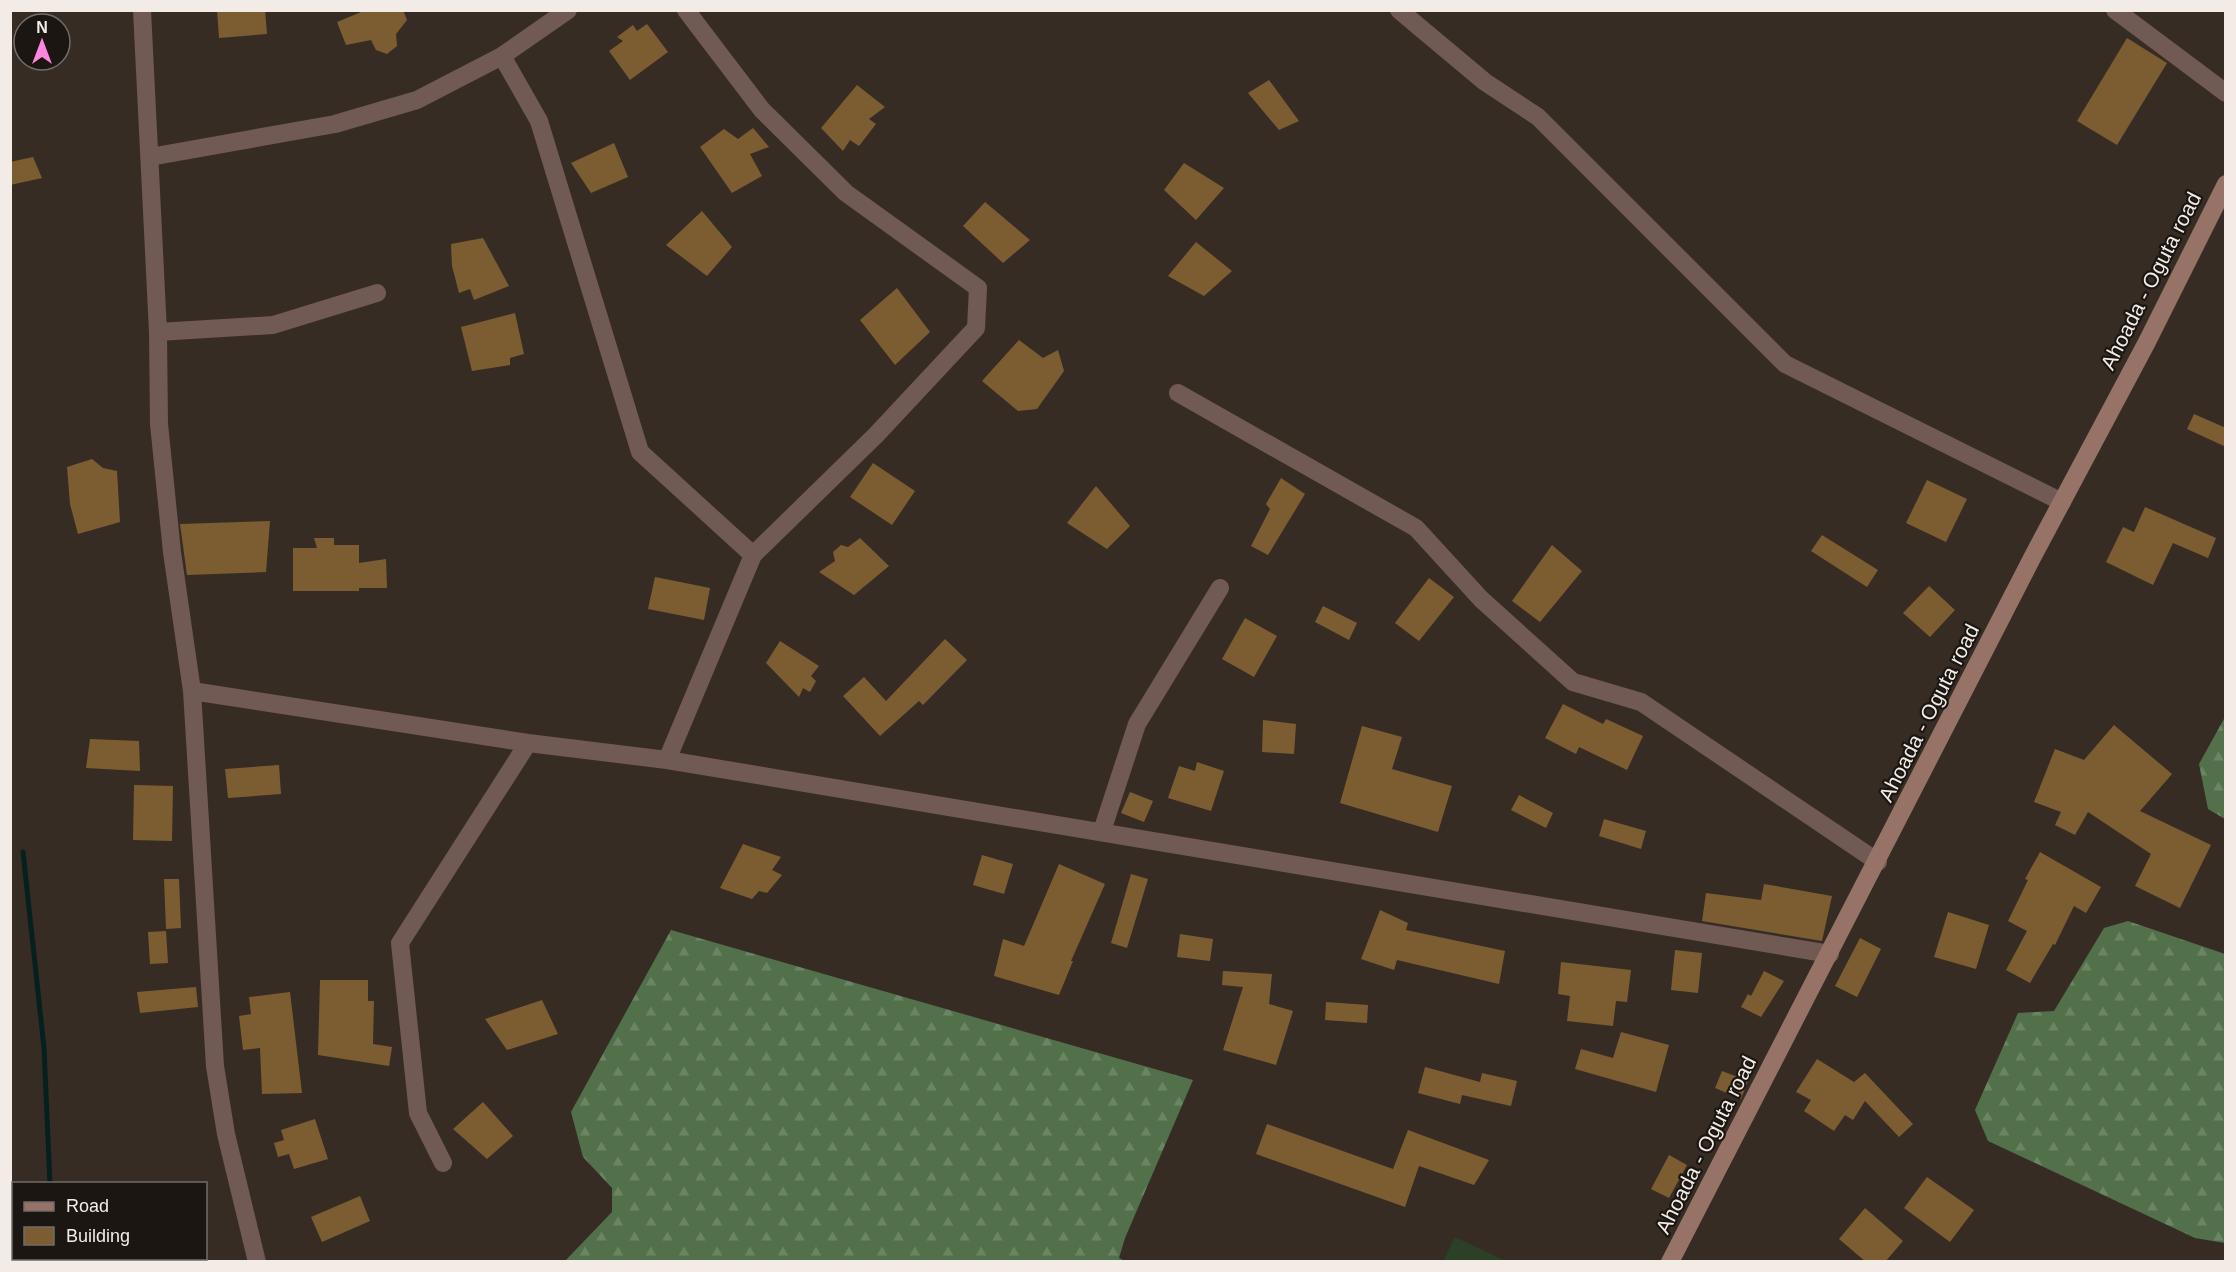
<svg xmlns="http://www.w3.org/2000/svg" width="2236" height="1272" viewBox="0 0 2236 1272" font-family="Helvetica,sans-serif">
  <defs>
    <pattern id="forest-firs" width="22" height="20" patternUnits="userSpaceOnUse" patternTransform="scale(1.5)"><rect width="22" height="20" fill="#52714a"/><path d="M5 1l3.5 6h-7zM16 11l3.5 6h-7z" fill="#6b8564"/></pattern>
  </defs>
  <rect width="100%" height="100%" fill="#372c24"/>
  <path fill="#2c3f27" d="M1455,1237L1506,1261H1443Z"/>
  <path fill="url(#forest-firs)" d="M2225,717L2226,819H2225L2208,809L2199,764Z
    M2128,921L2225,954V1243L2195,1238L1988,1141L1975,1110L2018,1013L2054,1011L2104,928Z
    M671,930L1193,1080L1125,1238L1119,1258L1125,1261H565L612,1212V1188L583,1157L571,1112Z"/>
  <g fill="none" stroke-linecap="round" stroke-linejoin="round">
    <path stroke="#081f20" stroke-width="5" d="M23,852L44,1048L50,1184
      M53,1258V1262"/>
  </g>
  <path fill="#7c5d32" d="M217,10H265L267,34L219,38Z
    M366,10H403L407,20L396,34L397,46L387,54L376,50L371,40L346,45L337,22Z
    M647,24L668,52L630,80L609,51L623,41L617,37L633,25L637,31Z
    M2127,38L2167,63L2117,145L2077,121Z
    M1269,80L1299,121L1279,130L1248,93Z
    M857,85L885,107L869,119L876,124L859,146L850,140L843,151L821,128Z
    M753,128L769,147L750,154L762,176L732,193L700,147L724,129L738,139Z
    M614,143L628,177L591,193L571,163Z
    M33,157L42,178L10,185V162Z
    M1184,163L1224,188L1196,220L1164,190Z
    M985,202L1030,240L1003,263L963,226Z
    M702,211L732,247L707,276L666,245Z
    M483,238L509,286L474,300L470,289L459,293L452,266L451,244Z
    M1196,242L1232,271L1204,296L1168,276Z
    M897,288L930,332L895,365L860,320Z
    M515,313L524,354L510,358V365L472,371L461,327Z
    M1019,340L1043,358L1058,350L1064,371L1037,409L1018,411L982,381Z
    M2194,414L2226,428V447L2187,429Z
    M92,459L103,468L117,471L120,522L78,534L70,504L67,467Z
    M873,463L915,491L892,525L850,497Z
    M1281,478L1305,494L1268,555L1251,546L1270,509L1266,504Z
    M1927,480L1967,499L1946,542L1906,523Z
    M1096,486L1130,526L1107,549L1067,523Z
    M2145,507L2216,538L2208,558L2173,543L2153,585L2106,562L2123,527L2134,532Z
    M270,521L266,572L187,575L180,524Z
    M1822,535L1878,570L1867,587L1811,551Z
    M314,538H334V545H359V563L386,559L387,588H359V591H293V548H317Z
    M860,538L889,566L854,595L819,572L835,561L833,552L841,545L848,547Z
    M1552,545L1582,571L1540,622L1512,601Z
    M655,577L710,588L704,620L648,609Z
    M1429,578L1454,597L1419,641L1395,623Z
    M1929,586L1955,610L1930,637L1903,613Z
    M1323,606L1357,623L1349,640L1315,622Z
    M1245,618L1277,636L1254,677L1222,659Z
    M945,639L967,660L923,705L919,701L880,736L843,696L864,677L886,701Z
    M780,641L819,666L811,676L816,681L810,692L803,688L799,697L766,663Z
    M1563,704L1603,724L1606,719L1643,736L1627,770L1579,747L1576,754L1545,738Z
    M1263,720L1296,724L1294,754L1262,752Z
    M2114,725L2172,774L2140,811L2211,845L2180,908L2135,886L2151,854L2088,812L2075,835L2055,825L2061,812L2034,802L2055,749L2084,760Z
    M1362,726L1402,737L1392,769L1452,786L1438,832L1340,803Z
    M90,739L139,741L140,771L86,768Z
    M1197,762L1224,771L1211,811L1168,798L1179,766L1195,771Z
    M279,765L281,794L228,798L225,769Z
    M134,785L173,786L172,841L133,840Z
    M1130,792L1153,801L1144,822L1121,813Z
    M1519,795L1553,813L1546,828L1511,810Z
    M1604,819L1646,831L1641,849L1599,836Z
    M743,844L781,857L772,870L782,875L767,893L759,891L752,899L720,888Z
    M2040,852L2101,887L2086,913L2074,906L2055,945L2053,944L2030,983L2006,970L2027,931L2008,921L2028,880L2025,879Z
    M982,855L1013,864L1004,894L973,885Z
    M1059,864L1105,884L1071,961H1073L1059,995L994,976L1003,939L1024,946Z
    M1131,874L1148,879L1127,948L1111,943Z
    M164,879H179L181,928L166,929Z
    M1764,884L1832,896L1822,941L1702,921L1706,893L1761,900Z
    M1380,910L1408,923L1406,930L1505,951L1499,984L1397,960L1394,970L1361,959Z
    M1948,912L1989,925L1976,969L1934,957Z
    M166,931L168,963L150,964L148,932Z
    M1180,934L1213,939L1210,961L1177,957Z
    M1860,938L1881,949L1857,997L1835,986Z
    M1675,950L1702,953L1698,993L1671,990Z
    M1561,962L1631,970L1627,1002L1616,1001L1613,1026L1567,1021L1570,996L1558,994Z
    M1223,971L1272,974L1269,1004L1293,1011L1276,1065L1223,1050L1243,987L1222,985Z
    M1764,971L1784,981L1761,1017L1741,1007L1748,994L1751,996Z
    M320,980H368V1001H374L373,1044L392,1047L389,1066L318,1055Z
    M196,987L198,1007L140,1013L137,992Z
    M290,992L302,1093L262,1094L260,1048L243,1050L239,1016L251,1014L249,997Z
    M542,1000L558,1034L507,1050L485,1019Z
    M1326,1002L1368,1005L1367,1023L1325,1020Z
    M1621,1032L1669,1045L1656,1092L1575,1069L1581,1049L1613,1058Z
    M1817,1059L1854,1082L1865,1073L1913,1124L1899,1137L1865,1101L1853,1120L1845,1115L1834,1131L1804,1111L1811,1100L1796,1092Z
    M1425,1067L1480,1082L1482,1073L1517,1081L1511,1106L1462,1095L1460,1104L1418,1093Z
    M1722,1071L1748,1081L1741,1099L1715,1088Z
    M483,1102L513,1136L487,1159L453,1129Z
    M315,1119L328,1159L294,1169L289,1154L278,1157L274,1143L284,1140L281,1130Z
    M1267,1124L1393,1169L1408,1130L1489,1160L1474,1185L1419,1166L1405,1207L1256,1154Z
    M1669,1155L1687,1165L1669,1198L1651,1189Z
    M1927,1177L1974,1210L1950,1242L1904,1208Z
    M360,1196L370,1221L322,1242L311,1217Z
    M1865,1208L1903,1241L1885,1262H1866L1839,1239Z"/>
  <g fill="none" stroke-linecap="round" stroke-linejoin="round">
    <path stroke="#715a53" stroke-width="18" d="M142,10L158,332L159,424L172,552L192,691L215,1066L226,1134L257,1262
      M1399,10L1485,82L1538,117L1785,364L2062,502
      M2115,10L2226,93
      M502,56L539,121L640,452L753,555
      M150,157L335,124L417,100L502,56L568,10
      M158,332L273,325L377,293
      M1178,393L1416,528L1481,599L1573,682L1641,702L1878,862
      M192,691L528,743L667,760L1830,954
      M667,760L753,555L876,435L976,328L978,288L846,193L762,110L686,10
      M1102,831L1137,724L1220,588
      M443,1163L418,1113L400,943L528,743"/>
    <path stroke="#967267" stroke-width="18" d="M1670,1262L2032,558L2147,342L2226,184"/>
  </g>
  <g text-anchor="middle" stroke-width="4.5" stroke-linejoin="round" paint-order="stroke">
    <g font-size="21" fill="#f3ece6" stroke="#1b1612">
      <text transform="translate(2151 281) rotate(-63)" y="7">Ahoada - Oguta road</text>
      <text transform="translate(1929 713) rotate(-63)" y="7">Ahoada - Oguta road</text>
      <text transform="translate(1706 1145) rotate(-63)" y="7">Ahoada - Oguta road</text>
    </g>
  </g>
  <rect width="2236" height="1272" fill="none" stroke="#f3ece6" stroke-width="24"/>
  <rect x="12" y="1182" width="195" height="78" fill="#1b1612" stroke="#716c67" stroke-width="1.5"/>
  <rect x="24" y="1202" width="30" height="9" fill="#967267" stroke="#716c67" stroke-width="1.5"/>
  <text x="66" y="1212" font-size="18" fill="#f3ece6">Road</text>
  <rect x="24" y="1227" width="30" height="18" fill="#7c5d32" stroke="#716c67" stroke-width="1.5"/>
  <text x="66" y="1242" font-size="18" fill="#f3ece6">Building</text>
  <g transform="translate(42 42)"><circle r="28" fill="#1b1612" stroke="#716c67" stroke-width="1.5"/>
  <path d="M0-4.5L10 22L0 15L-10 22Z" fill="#ff85df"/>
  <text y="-9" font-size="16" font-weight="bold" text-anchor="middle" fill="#f3ece6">N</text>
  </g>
</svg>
